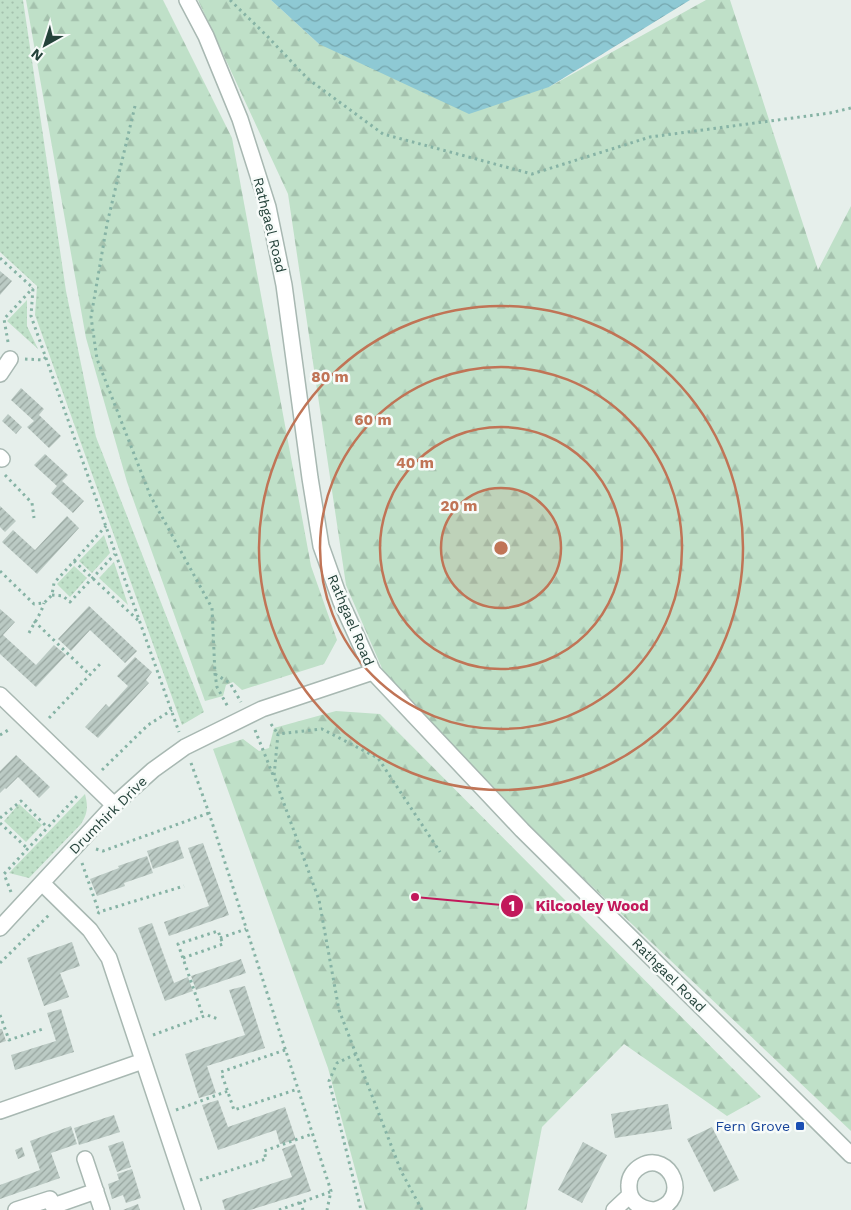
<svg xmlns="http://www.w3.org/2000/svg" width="851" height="1210" viewBox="0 0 851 1210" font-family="'Work Sans',sans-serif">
  <defs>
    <pattern id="grass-dots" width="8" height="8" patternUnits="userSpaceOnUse" patternTransform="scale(1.25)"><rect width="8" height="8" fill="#bfe0c8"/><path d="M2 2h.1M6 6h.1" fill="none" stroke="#a4c1ad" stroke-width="1.8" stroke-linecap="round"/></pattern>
    <pattern id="forest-firs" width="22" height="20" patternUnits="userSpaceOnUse" patternTransform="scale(1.25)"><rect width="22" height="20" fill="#bfe0c8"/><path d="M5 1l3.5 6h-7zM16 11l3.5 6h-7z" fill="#a4c1ad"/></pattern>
    <pattern id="water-waves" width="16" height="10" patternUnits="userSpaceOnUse" patternTransform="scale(1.25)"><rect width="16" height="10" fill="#8ec9d4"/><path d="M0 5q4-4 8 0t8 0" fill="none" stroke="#74a5ad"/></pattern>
    <pattern id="building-hatch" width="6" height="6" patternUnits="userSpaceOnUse" patternTransform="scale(1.25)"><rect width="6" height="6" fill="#bbcac4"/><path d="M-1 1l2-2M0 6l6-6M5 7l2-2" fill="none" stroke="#98a6a0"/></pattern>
  </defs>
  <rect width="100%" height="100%" fill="#e6efeb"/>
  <path fill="url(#grass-dots)" d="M0,0H23L66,291L96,437L204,712L182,725L35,315L37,286L0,252Z
    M27,300V326L38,349L7,321Z
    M104,535L110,553L92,573L79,561Z
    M114,562L128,605L99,578Z
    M74,566L87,578L70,597L57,584Z
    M85,794C88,806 88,813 81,824L29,878L9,873Z
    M19,804L42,825L26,842L4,821Z"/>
  <path fill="url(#forest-firs)" d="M26,0H163L232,138L311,566L337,640L324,664L242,690L233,682L226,685L223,696L205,701L127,482L86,338Z
    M198,0H271L319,44L549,87L706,0H730L818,270L851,206V1131L525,823L384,673L346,585L288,194Z
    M336,711L380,714L761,1097L727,1116L624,1044L542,1127L526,1210H366L328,1068L213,749L243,739L259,751L269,748L274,728Z"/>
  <path fill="url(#water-waves)" d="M271,0H690L549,87L469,114L319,44Z"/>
  <path fill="url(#building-hatch)" d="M0,271L12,281L0,295Z
    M21,388L44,409L39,415L61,436L49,448L27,427L34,421L11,400Z
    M8,414L22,427L16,434L2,421Z
    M45,454L68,475L62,481L84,501L73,513L51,493L57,486L34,465Z
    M0,506L16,521L5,532L0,527Z
    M67,516L79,528L37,574L2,542L13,530L35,550Z
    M89,606L137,651L125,663L90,630L71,651L58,639Z
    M0,609L15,622L3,635L36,665L54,645L66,655L36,687L0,654Z
    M135,657L152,672L146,680L149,683L98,738L85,727L106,704L109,707L128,686L117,676Z
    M16,755L50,787L39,798L18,777L6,789L5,788L0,793V771Z
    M178,840L184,858L153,869L147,851Z
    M203,843L229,915L169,936L164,922L209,906L188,848Z
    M147,856L153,873L124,883L125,886L97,896L90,879L119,868L118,866Z
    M152,923L174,983L188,977L193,991L165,1001L138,928Z
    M72,942L80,966L60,973L69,997L44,1006L27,958Z
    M241,959L246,973L196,990L191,976Z
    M245,986L265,1048L207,1066L216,1093L199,1098L185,1054L245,1035L229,990Z
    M61,1009L74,1052L15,1070L11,1055L56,1041L47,1013Z
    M0,1029H2L6,1041L0,1043Z
    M218,1100L228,1127L285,1107L296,1140L280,1144L276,1130L218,1150L202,1105Z
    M668,1104L672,1129L615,1138L611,1114Z
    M114,1115L120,1132L79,1145L74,1128Z
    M71,1126L77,1144L51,1153L60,1178L0,1199V1185L40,1170L30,1141Z
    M712,1127L739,1180L714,1192L687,1139Z
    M123,1141L131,1167L117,1172L108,1146Z
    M583,1142L607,1155L582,1203L558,1190Z
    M295,1144L311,1191L250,1210H225L222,1200L292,1177L282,1149Z
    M22,1147L25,1156L18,1159L15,1150Z
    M132,1169L141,1198L126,1203L123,1195L112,1199L108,1184L119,1180L117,1174Z
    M138,1204L140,1210H123Z"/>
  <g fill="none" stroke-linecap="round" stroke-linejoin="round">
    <g stroke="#a8b8b2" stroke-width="18">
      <path id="minor" d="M187,0L206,36L240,119L268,207L284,285L310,478L321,546L341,602L373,672L522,830L851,1155
        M0,374L10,359
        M0,457L2,459
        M0,695L114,805
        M42,883L90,930L109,958L193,1210
        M0,928L114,805L153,770L185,747L262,709L373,672
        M0,1111L143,1061
        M85,1159L102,1210
        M16,1210L50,1199L53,1206L96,1191
        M614,1210L630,1195
        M653,1210C639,1209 628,1200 629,1185C629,1177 634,1170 641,1166C670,1150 693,1200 655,1210"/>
    </g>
    <path stroke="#86b3a5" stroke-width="3" stroke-dasharray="2.5 4" stroke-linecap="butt" d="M230,0L267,36L308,79L383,134L532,174L650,137L830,113L851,108
      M135,106L107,224L91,317L97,359L150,495L212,608L215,674L217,687L228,707
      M0,258L33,288L31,316L179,732
      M8,342L4,319L33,288
      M25,359L43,360L46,357
      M5,475L32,503L34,518
      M74,561L140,622
      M0,571L34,604L44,603L52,595L54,583L106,526
      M52,595L63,596L70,602L115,554
      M34,621L90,675
      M29,633C34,623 41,614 44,603
      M215,674L230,683L241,702
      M49,718L102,662
      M271,724L278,734
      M255,730L273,775
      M0,735L10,729
      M191,763L209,813L331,1191L327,1210
      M102,770L148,725L172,710
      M0,818L21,801L47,827
      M0,823L27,848
      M96,849L103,851L209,813
      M82,863L99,912
      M11,892L4,874L79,794
      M98,914L99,912L184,886
      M220,938L246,929
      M183,958L223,944L218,931L178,944L203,1016
      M0,963L50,914
      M0,1015L9,1040L43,1029
      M153,1035L207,1015L218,1019
      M285,1050L221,1072L234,1110L298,1089
      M356,1054L337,1063L329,1081L361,1210
      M176,1110L228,1091
      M200,1180L266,1159L264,1151L312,1134
      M300,1202L303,1210
      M279,1210L330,1192
      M422,1210L401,1171L339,1010L319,900L274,776L278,734L322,729L378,758L440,852"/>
    <use href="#minor" stroke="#fff" stroke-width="15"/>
  </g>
  <circle cx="501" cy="548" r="60" fill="#c07456" fill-opacity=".12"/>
  <g fill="none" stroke="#c07456" stroke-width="2.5">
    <circle cx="501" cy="548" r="60"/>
    <circle cx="501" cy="548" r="121"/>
    <circle cx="501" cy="548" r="181"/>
    <circle cx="501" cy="548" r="242"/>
  </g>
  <rect fill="#1a4fb4" stroke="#f7fbf9" stroke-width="2" x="795" y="1121" width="10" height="10" rx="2.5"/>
  <g text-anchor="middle" stroke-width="5" stroke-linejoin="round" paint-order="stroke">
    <g font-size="14" fill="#24423a" stroke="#f7fbf9">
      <text transform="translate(270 225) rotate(76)" y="5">Rathgael Road</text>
      <text transform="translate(351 620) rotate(67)" y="5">Rathgael Road</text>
      <text transform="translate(108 815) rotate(-45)" y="5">Drumhirk Drive</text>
      <text transform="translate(669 975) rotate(45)" y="5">Rathgael Road</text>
    </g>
    <g font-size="14" fill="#164399" stroke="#f7fbf9" text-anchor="end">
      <text x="790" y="1131">Fern Grove</text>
    </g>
  </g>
  <circle cx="501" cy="548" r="8" fill="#c07456" stroke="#f7fbf9" stroke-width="2.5"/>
  <g font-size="15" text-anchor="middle" font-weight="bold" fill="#c07456" stroke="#f7fbf9" stroke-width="5" stroke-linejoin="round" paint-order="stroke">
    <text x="330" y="382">80 m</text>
    <text x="373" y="425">60 m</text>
    <text x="415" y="468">40 m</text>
    <text x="459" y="511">20 m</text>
  </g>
  <path fill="none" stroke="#c2185b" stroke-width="2" d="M415 897L512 906"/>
  <g fill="#c2185b" stroke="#f7fbf9" stroke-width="2">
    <circle cx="415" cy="897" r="5"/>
    <circle cx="512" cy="906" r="12"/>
  </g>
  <g font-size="15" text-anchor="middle" font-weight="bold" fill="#fff">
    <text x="512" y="911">1</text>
  </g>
  <g font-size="15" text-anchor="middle" font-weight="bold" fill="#c2185b" stroke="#f7fbf9" stroke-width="5" stroke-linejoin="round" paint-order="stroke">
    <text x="592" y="911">Kilcooley Wood</text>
  </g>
  <g transform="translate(45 45) rotate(219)" stroke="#f7fbf9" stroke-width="4" paint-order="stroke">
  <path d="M0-4L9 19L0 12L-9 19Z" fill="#24423a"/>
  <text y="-8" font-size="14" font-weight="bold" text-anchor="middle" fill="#24423a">N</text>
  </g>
</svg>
